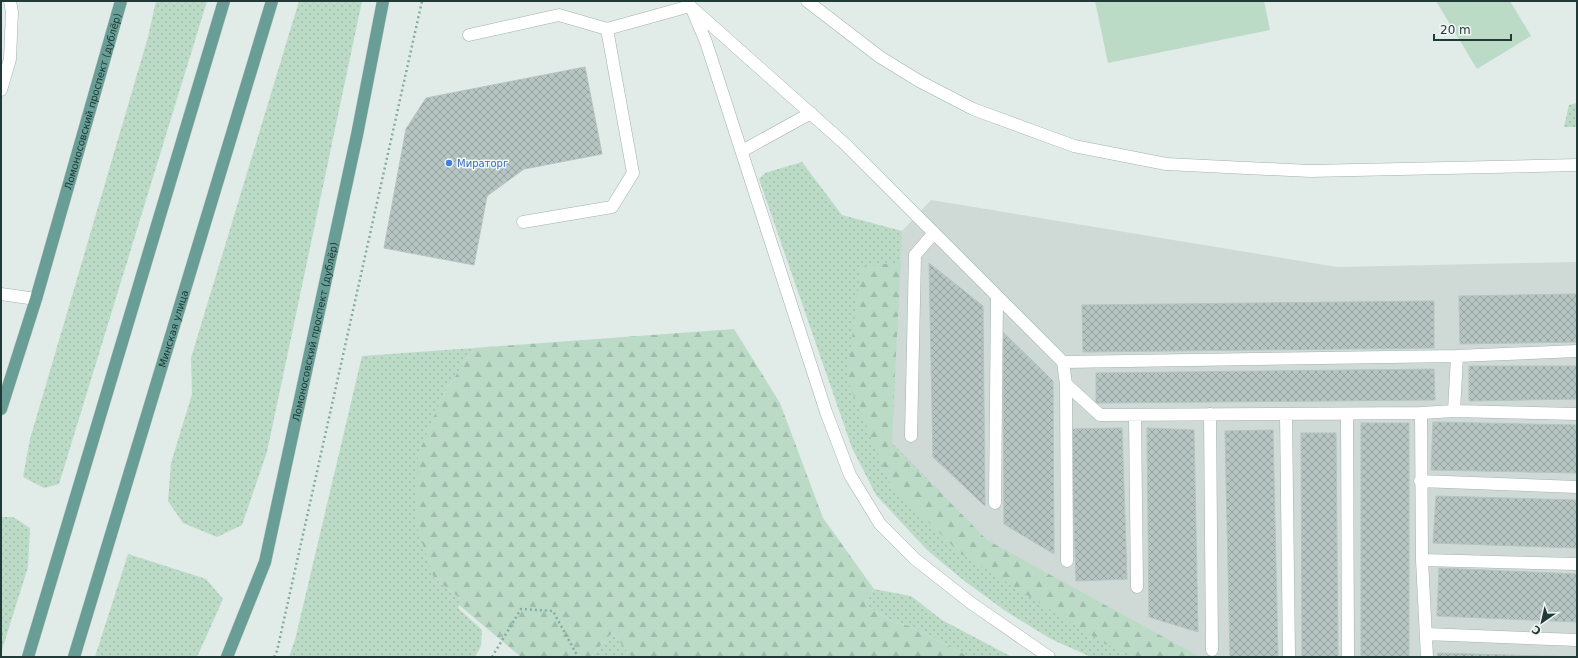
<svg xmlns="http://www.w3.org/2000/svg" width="1578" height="658" viewBox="0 0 1578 658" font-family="'DejaVu Sans',sans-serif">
  <defs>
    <pattern id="grass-dots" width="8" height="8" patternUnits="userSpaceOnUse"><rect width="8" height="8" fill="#bbdbc7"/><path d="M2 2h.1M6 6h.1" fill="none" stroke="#a0bdac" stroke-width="1.8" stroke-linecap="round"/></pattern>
    <pattern id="forest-firs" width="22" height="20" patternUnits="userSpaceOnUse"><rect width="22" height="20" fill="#bbdbc7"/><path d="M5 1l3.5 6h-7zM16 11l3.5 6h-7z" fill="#a0bdac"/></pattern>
    <pattern id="building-cross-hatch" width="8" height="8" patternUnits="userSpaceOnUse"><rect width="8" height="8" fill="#b6c5c1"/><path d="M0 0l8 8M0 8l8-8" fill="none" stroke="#94a19e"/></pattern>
  </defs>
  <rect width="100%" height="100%" fill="#e1ebe7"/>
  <path fill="#cfdad7" d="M931,200L1337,267L1577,262V657H1200L987,540L891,443L902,231Z"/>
  <path fill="url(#grass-dots)" d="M156,1H207L59,484L44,488L23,477L30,439L148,37Z
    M299,1H362L267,452L242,525L217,537L183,523L168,501L171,463L192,394L191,358Z
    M1577,103V127H1564L1569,105Z
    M802,162L842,215L902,231L892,443L987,540L1200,657H1091L1051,639L1004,610L962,579L927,550L876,495L852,448L759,179L765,173Z
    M474,348L443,395L434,578L462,600L458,608L482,630L481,646L475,657H289L295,640L362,356Z
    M1,517H13L30,528L28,567L1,653Z
    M128,554L206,579L223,599L197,657H95Z
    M874,589L911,596L942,620L1012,657H970L912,627L892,621L865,605Z
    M612,633L632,657H593L592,655Z"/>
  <path fill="url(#forest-firs)" d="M901,262L891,443L987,540L1200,657H1139L1105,644L959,552L891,485L847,379L861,267Z
    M734,329L780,403L823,518L874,589L865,605L892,621L912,627L970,657H632L612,633L592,655L593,657H521L459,605L462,600L434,578L416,524L418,455L443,395L474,348Z"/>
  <path fill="#bbdbc7" d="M1095,1H1264L1270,30L1108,63Z
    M1436,1H1510L1531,36L1477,69Z"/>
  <path fill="url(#building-cross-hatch)" stroke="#b4c4bf" d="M585,67L602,154L524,169L487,196L474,265L384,248L406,129L426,98Z
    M929,263L983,306L985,506L933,457Z
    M1577,294V342L1460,344L1459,296Z
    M1434,301V348L1083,352L1082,305Z
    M1003,332L1053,381L1054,554L1004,524Z
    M1469,366H1577V399L1469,401Z
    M1434,369L1435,400L1096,403V373Z
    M1433,422L1577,425V473L1431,470Z
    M1361,423H1409V657H1361Z
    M1122,428L1127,579L1076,581L1071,429Z
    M1147,428L1194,430L1198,632L1149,617Z
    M1273,430L1278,657H1230L1225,431Z
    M1301,433H1336L1338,657H1302Z
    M1436,496L1577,500V548L1433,543Z
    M1439,568L1577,574V622L1437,616Z
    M1438,653L1577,657H1437Z"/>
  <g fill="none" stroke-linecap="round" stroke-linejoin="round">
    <g stroke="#a4b2af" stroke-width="13">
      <path id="minor" d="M807,1L880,57L919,81L973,109L1074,146L1166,164L1310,171L1577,165
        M692,9L706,42L826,412L850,475L880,524L915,559L971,603L1049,657
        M469,35L559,15L607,29L690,6L845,144L1063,362L1066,384L1100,415L1421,413
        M1,90L10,59L12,12L10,1
        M742,151L811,113
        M523,222L612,207L633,173L607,29
        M1,294L36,299
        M1063,362L1457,356
        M1066,384L1067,561
        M1454,411L1457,356L1577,351
        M1210,414L1212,650
        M1286,414L1289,657
        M1347,414L1348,657
        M1135,415L1137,587
        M911,436L915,255L934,233
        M1420,481L1577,487
        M995,503L997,296
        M1422,560L1577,564
        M1426,634L1577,640
        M1427,657L1422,560L1421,413L1454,411L1577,414"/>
    </g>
    <g stroke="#c1c8c7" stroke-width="13">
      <g id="major">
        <path id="s1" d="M1,409L36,299L121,1"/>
        <path d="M28,657L224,1"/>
        <path id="s2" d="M74,657L272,1"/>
        <path id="s3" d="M227,657L265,562L357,135L383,1"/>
      </g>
    </g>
    <path stroke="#83ada4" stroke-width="2.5" stroke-dasharray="2 3" stroke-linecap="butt" d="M274,657L277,651L422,1
      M492,657L521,609L553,611L578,657"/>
    <use href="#minor" stroke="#fff" stroke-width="12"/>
    <use href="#major" stroke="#689e96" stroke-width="12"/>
  </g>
  <circle fill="#3f7fe0" stroke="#f1f7f5" stroke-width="1.5" cx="449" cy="163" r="4"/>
  <g text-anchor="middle" stroke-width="3" stroke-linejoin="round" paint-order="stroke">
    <g font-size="10" fill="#223a37" stroke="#f1f7f5">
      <text dy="4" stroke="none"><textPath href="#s1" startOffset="321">Ломоносовский проспект (дублёр)</textPath></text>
      <text dy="4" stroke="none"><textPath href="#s2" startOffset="343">Минская улица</textPath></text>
      <text dy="4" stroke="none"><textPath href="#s3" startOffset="338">Ломоносовский проспект (дублёр)</textPath></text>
    </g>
    <g font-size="10" fill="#366cbe" stroke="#f1f7f5" text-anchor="start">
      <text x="457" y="167">Мираторг</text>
    </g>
  </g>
  <rect width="1578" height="658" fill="none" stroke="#223a37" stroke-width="4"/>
  <g transform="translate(1542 622) rotate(214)" stroke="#f1f7f5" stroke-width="3" paint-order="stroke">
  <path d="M0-3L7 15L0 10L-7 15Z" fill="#223a37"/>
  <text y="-6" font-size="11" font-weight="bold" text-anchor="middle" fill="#223a37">С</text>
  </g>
  <path d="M1434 34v6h77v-6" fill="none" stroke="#223a37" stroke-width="2"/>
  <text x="1440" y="34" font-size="12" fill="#223a37" stroke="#f1f7f5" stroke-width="3" paint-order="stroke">20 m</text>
</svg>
